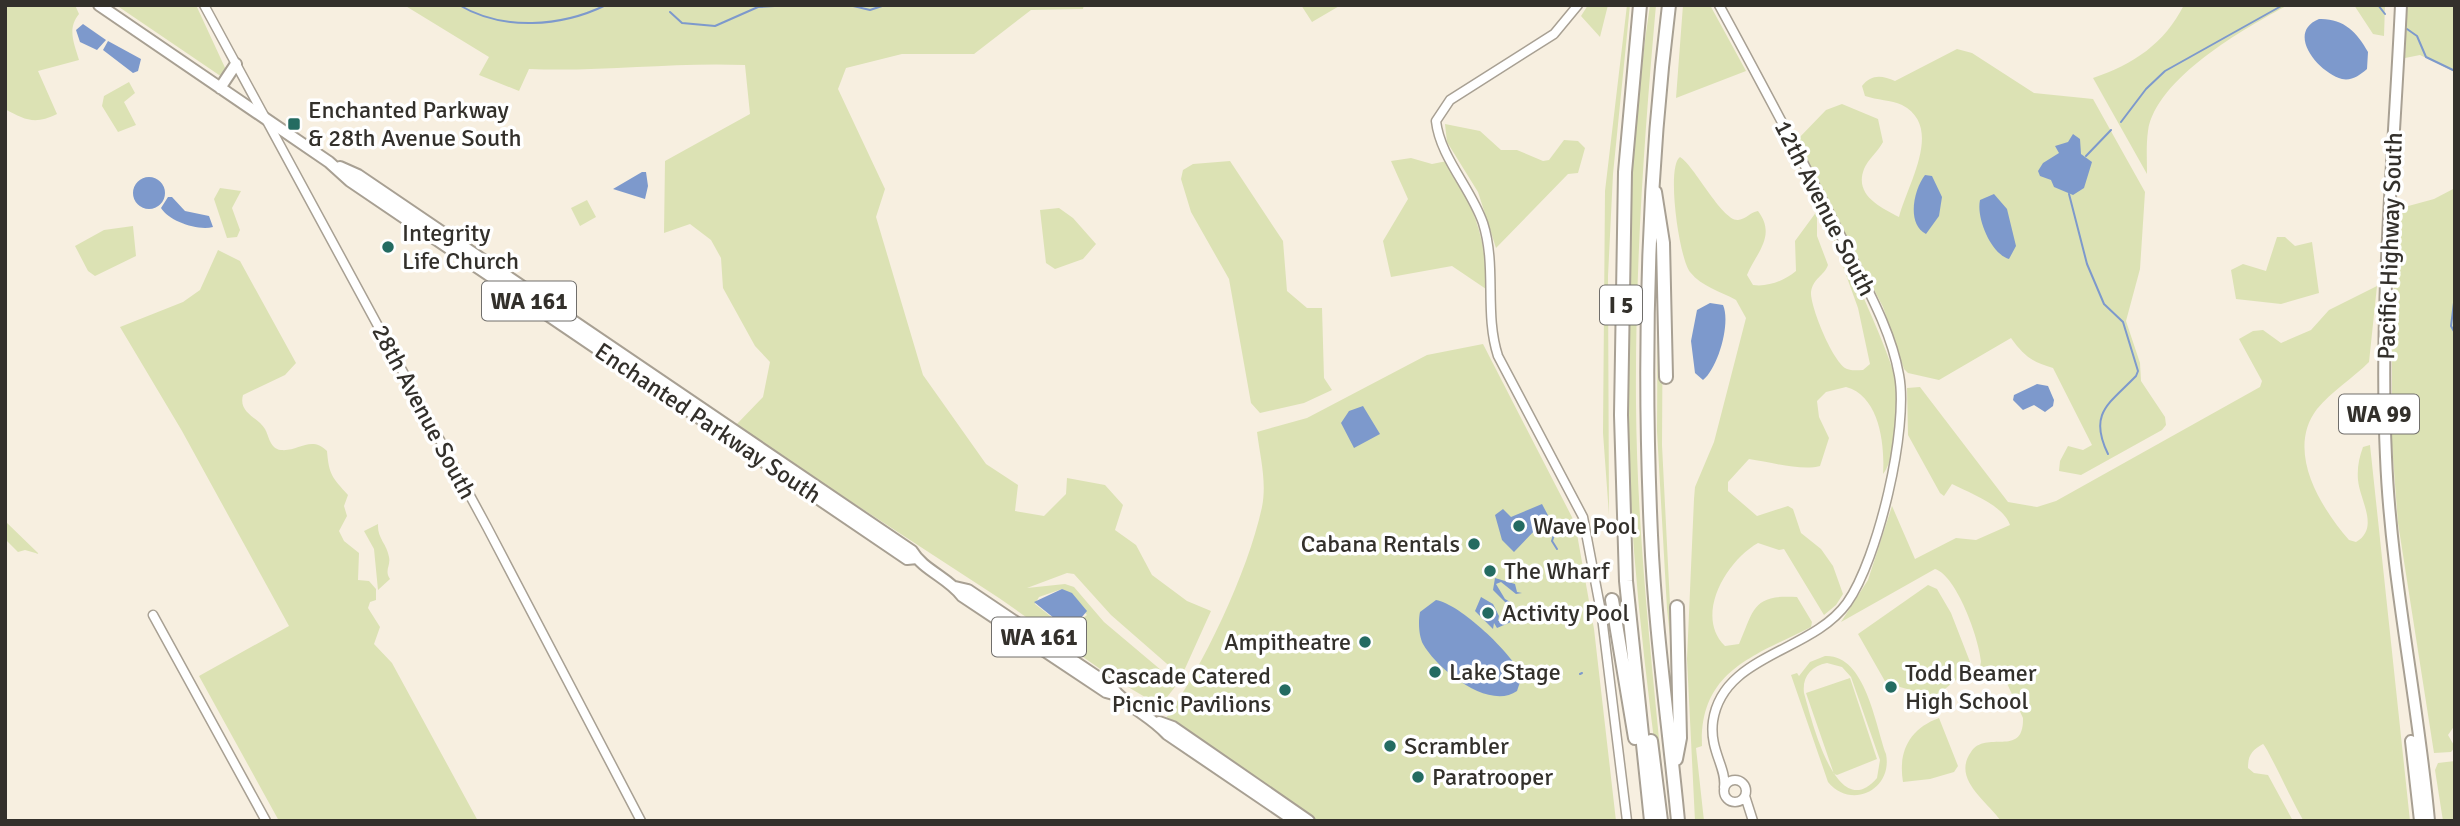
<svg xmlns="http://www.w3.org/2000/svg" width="2460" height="826" viewBox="0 0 2460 826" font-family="Signika,sans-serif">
  <rect width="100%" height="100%" fill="#f7efe0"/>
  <path fill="#dce2b4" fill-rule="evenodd" d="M8,5H75L79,14C67,29 74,43 79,60L38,71L57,114C35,125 25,120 5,109V9Z
    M116,5H196L227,72L222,77Z
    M404,5H1084L1083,9L1031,10L974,54H902L846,68L838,89L885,189L876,217L923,375L986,464L1018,485L1015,511L1044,516L1066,494L1067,478L1105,485L1123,505L1115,530L1136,545L1152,575L1187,601L1211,611L1183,673L1174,670L1111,615L1074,574L1067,573L1027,588L1065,584L1074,587L1104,622L1174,681L1175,687L1160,706L1113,678L999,598L735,426L763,397L770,362L755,346L723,288L721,258L711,240L690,224L664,233L665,161L750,114L745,65C673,62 601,72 529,69L519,91L479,75L489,57ZM1062,589L1087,615L1068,630L1035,604L1039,597Z
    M1301,5H1341L1312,22Z
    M1588,5H1608L1600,37L1581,16Z
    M1627,5H1630L1613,174L1608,276L1609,515L1603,433L1605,191Z
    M1650,5H1656C1644,138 1635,270 1636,403C1637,542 1654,682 1667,821H1664C1653,731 1641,641 1634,551C1621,371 1623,184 1650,5Z
    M1683,5H1710L1746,71L1676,98Z
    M2184,5H2288C2245,28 2156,78 2148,131C2146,145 2147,160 2147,174L2093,78C2134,64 2164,44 2184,5Z
    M2354,5H2385L2384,36L2373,34Z
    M2407,5H2455V72L2420,55L2405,58Z
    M1957,49L1972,53L2034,93L2093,99L2145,192L2140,269L2126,321L2140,363L2141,381L2165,417L2166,425L2162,430L2081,475L2059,471L2060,461L2068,446L2083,450L2092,445L2053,368C2032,362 2024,356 2011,338L1939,380L1908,373L1904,369L1883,307L1797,140L1826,110L1842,104L1878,119L1883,142C1878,152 1868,159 1864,169C1854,195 1880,207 1899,217C1908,183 1944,127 1902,105C1891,100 1877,100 1865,96L1862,86C1871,74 1882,75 1895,81Z
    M129,82L135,93L124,102L136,125L118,132L102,106L104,96Z
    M1445,124L1480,131L1501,150H1517L1543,161L1549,160L1564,140L1578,141L1585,148L1578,173L1568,174L1496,248L1478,192L1447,142Z
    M1680,157C1694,165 1722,221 1738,220C1747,219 1750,212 1758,211C1777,236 1756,253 1747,275L1753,285C1768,287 1784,281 1796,271L1795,241L1817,211V236L1828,265C1824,276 1813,278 1811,292C1810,306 1833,363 1847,369C1852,371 1858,370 1863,370L1870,364L1858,308L1832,236C1842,245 1890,355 1894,374C1900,394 1897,458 1883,474C1885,446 1880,396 1846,387L1826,392L1817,401L1819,417L1829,438L1820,466C1801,471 1770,462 1749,459L1728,482V491L1757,516L1788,506L1793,509L1801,533L1821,549L1833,566L1843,594L1836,605L1824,615L1784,549L1779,550L1758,543C1726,561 1694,616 1725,646L1739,644C1754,610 1752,594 1797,597L1812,622L1811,627C1754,656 1699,671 1702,746L1696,748L1704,821H1695L1687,659L1694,499L1695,487L1714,442L1746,318L1736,300C1720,291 1702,287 1690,272C1679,258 1666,166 1680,157Z
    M1411,158L1432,164L1447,161C1473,206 1487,237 1486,289L1452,266L1391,277L1383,241L1408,199L1391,161Z
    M1230,161L1283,241L1287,291L1307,308H1322L1324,378L1332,390L1304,403L1260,413L1251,403L1229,279L1191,212L1181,179L1183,170L1193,164Z
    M220,188L241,191L232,208L240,230L237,237L227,238L214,199Z
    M2455,188V725L2448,735L2455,747L2451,752L2434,753L2398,523L2392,445V307L2401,208L2434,199Z
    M587,200L596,217L580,226L571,208Z
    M1059,208L1073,218L1096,244L1083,259L1055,269L1046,263L1040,210Z
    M133,226L136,256L95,276L88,271L75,246L104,230Z
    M2277,237H2285L2295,246L2312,242L2319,293L2281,304L2236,299L2231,270L2243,264L2266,271Z
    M1658,247L1663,276L1662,445L1673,664L1667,609L1657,431Z
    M218,250L240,261L296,363L285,375L243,395C238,413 258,417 265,429C269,436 270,449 281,450C298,452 311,435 327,451C329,475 332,477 348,495L344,506L347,516L339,531L344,541L359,553L358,580L369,581L376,589V600L370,602L368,608L380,627L374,644L392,663L478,821H279L199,676L289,626L182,431L120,327L183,302L200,290Z
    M2377,286L2369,362C2353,378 2332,391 2317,409C2285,451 2321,508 2349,540L2356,542C2380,528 2360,501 2358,480C2357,468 2359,458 2363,447L2370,445L2410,821H2304C2295,808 2268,748 2263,744C2252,750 2248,755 2248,768L2254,773L2268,775L2293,821H2001C1986,800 1952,779 1971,752C1986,729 2024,759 2023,718L2004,677L1989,680L1977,676C1977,670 1981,667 1981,661C1979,639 1957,576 1935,569L1841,622L1868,580L1892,506L1915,559L1956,538L1976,540L2010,525C2003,505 1970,493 1952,484L1944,496L1940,493L1908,435L1907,388L1920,387L2008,502L2037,507L2056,501L2260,387L2262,381L2239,339L2253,331L2263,330L2281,343L2311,330L2329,310Z
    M1483,344L1575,523L1594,629L1616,821H1315L1164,721C1203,667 1248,572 1262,507C1267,482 1260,456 1257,432L1307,418L1427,355Z
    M5,521L39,554L25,550L18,552L5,539Z
    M378,524C377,538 387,544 389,557C391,566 384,570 390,579L378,590L374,549L364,531Z
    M1928,585L1937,589L1951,613L1972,667L1935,697L1886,683L1858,634Z
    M1825,656C1865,654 1875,723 1886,754C1893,790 1851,810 1828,782L1791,675L1797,673L1799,676L1810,662ZM1827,663L1842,667L1851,677L1880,760L1877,778C1836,826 1811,717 1804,693C1802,677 1811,666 1827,663Z
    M1850,678L1877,759L1837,775L1834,774L1806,693Z
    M1939,718L1958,766L1954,772L1930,779L1903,782C1898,752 1909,729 1939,718Z
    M2455,761V821H2443L2435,770L2438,763Z"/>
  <path fill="#7d99cc" d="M2319,19C2343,18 2357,32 2368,52L2367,69C2360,75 2352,81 2342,79C2319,73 2285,33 2319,19Z
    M83,24L106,40L97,50L80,42L76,30Z
    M108,41L141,59L138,71L133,73L103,50Z
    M2073,134L2080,139L2081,154L2092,162L2084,188L2073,195L2054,187L2051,180L2040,176L2038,171L2043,163L2059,153L2055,146L2068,142Z
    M642,172H646L648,186L645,199L613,189Z
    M1925,175L1932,176L1942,197L1939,216L1926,234C1906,224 1914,189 1925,175Z
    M133 193a16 16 0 1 1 32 0a16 16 0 1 1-32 0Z
    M1994,194L2007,209L2016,246L2009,259C1991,254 1976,218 1980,200Z
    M168,197H172L185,211L209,216L213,227C197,231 169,221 161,208Z
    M1710,303L1723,305C1731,323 1718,368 1703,380L1695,373L1691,341L1697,310Z
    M2037,384L2048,386L2054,400L2053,406L2045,412L2034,405L2023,410L2013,400L2014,395Z
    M1363,406L1380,434L1354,448L1341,423L1349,411Z
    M1542,504L1551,521L1536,529L1514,552L1502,540L1495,515L1503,509L1511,517Z
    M1495,578L1515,584L1517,592L1522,593L1516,594L1501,582L1496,584L1505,599L1512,603V610L1518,619L1497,628L1494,623L1493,629L1475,611L1481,597L1493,604L1499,616L1498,621L1513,620L1507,604L1493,590Z
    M1062,589L1072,593L1087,611L1070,631L1034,602Z
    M1436,600C1460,604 1512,653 1522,676L1517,691C1489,711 1437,669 1423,644C1419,636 1418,622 1420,612Z"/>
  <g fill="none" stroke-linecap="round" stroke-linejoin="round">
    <path stroke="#7d99cc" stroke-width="2" d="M459,5C503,31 561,27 606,5
      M849,5L870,10L885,5
      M2378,5L2385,14
      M670,12L682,23L715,26L758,7L791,5
      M2407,29L2417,36L2426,57L2455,71
      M2121,122L2146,89L2165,71L2283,5
      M2086,156L2111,130
      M2069,194L2087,264L2104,304L2123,322L2138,371L2136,376C2109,404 2088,413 2108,454
      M2455,295L2451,326L2455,333
      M1557,549L1552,541L1557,525L1561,523
      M1580,674L1582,673"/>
    <g stroke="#a8a093" stroke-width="11">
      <path id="minor" d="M204,5L487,527L641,821
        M1578,5L1554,34L1450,100L1436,121C1440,157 1471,188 1483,223C1497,267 1484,313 1498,356L1583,517L1602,617L1627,821
        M1719,5C1762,84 1804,163 1845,244C1865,285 1891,329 1899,375C1909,428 1878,559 1847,603C1811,653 1723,654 1713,721C1709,750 1727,768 1724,787
        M153,615L266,821
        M1724 791a11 11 0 1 1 22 0a11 11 0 1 1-22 0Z
        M1745,796L1753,821"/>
    </g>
    <g stroke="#a8a093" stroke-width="14">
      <path id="major" d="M99,5L329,162L350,181L907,559L917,558
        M2401,5C2394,155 2379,307 2386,457C2391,579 2418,699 2429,821
        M220,88L236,64
        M340,167L358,175L912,551C923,570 949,578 962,596L1106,692L1117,695
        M955,587L968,590L1111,686C1125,706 1150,715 1167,734L1295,821
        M1159,722L1173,727L1309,821
        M2411,741L2420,821"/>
    </g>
    <g stroke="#a8a093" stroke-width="16">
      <path id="highway" d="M1640,5L1625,172L1621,415L1626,581L1651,821
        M1669,5C1647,182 1643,358 1651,535C1655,630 1669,726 1678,821
        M1655,192L1663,243L1666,377
        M1612,600L1635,738
        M1651,741L1661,821
        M1676,759L1680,738L1677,607"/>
    </g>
    <use href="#minor" stroke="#fff" stroke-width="8"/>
    <use href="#major" stroke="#fff" stroke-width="10"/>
    <use href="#highway" stroke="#fff" stroke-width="12"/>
  </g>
  <g fill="#246b61" stroke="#fff" stroke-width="2.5">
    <rect x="287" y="117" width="14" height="14" rx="3.5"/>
    <circle cx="388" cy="247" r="7"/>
    <circle cx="1519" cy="526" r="7"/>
    <circle cx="1474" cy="544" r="7"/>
    <circle cx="1490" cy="571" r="7"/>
    <circle cx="1488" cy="613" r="7"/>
    <circle cx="1365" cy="642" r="7"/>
    <circle cx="1435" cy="672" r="7"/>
    <circle cx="1891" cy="687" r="7"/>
    <circle cx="1285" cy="690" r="7"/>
    <circle cx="1390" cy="746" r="7"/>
    <circle cx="1418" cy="777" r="7"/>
  </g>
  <g text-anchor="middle" stroke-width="7" stroke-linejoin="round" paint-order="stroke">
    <g fill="#fff" stroke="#706e6b" stroke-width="2">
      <rect x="482" y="281.5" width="94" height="39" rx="5"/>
      <rect x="1600" y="285.5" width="42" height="39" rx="5"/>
      <rect x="2339" y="394.5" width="80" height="39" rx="5"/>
      <rect x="992" y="617.5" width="94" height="39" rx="5"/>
    </g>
    <g font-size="23" font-weight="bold" fill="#33302b">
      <text x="529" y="309">WA 161</text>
      <text x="1621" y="313">I 5</text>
      <text x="2379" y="422">WA 99</text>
      <text x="1039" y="645">WA 161</text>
    </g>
    <g font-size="24" fill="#33302b" stroke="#fff" text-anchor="start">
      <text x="308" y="118">Enchanted Parkway<tspan x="308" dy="28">&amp; 28th Avenue South</tspan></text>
      <text x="402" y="241">Integrity<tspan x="402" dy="28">Life Church</tspan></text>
      <text x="1533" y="534">Wave Pool</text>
      <text x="1460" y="552" text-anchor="end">Cabana Rentals</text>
      <text x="1504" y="579">The Wharf</text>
      <text x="1502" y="621">Activity Pool</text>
      <text x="1351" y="650" text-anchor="end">Ampitheatre</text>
      <text x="1449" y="680">Lake Stage</text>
      <text x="1905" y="681">Todd Beamer<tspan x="1905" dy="28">High School</tspan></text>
      <text x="1271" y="684" text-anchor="end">Cascade Catered<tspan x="1271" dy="28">Picnic Pavilions</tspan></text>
      <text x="1404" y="754">Scrambler</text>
      <text x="1432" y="785">Paratrooper</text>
    </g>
    <g font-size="24" fill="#33302b" stroke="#fff">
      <text transform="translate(1825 208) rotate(63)" y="8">12th Avenue South</text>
      <text transform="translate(2390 246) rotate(-88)" y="8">Pacific Highway South</text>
      <text transform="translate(424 412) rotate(62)" y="8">28th Avenue South</text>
      <text transform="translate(708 423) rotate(34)" y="8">Enchanted Parkway South</text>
    </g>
  </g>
  <rect width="2460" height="826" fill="none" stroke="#33302b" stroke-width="14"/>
</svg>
